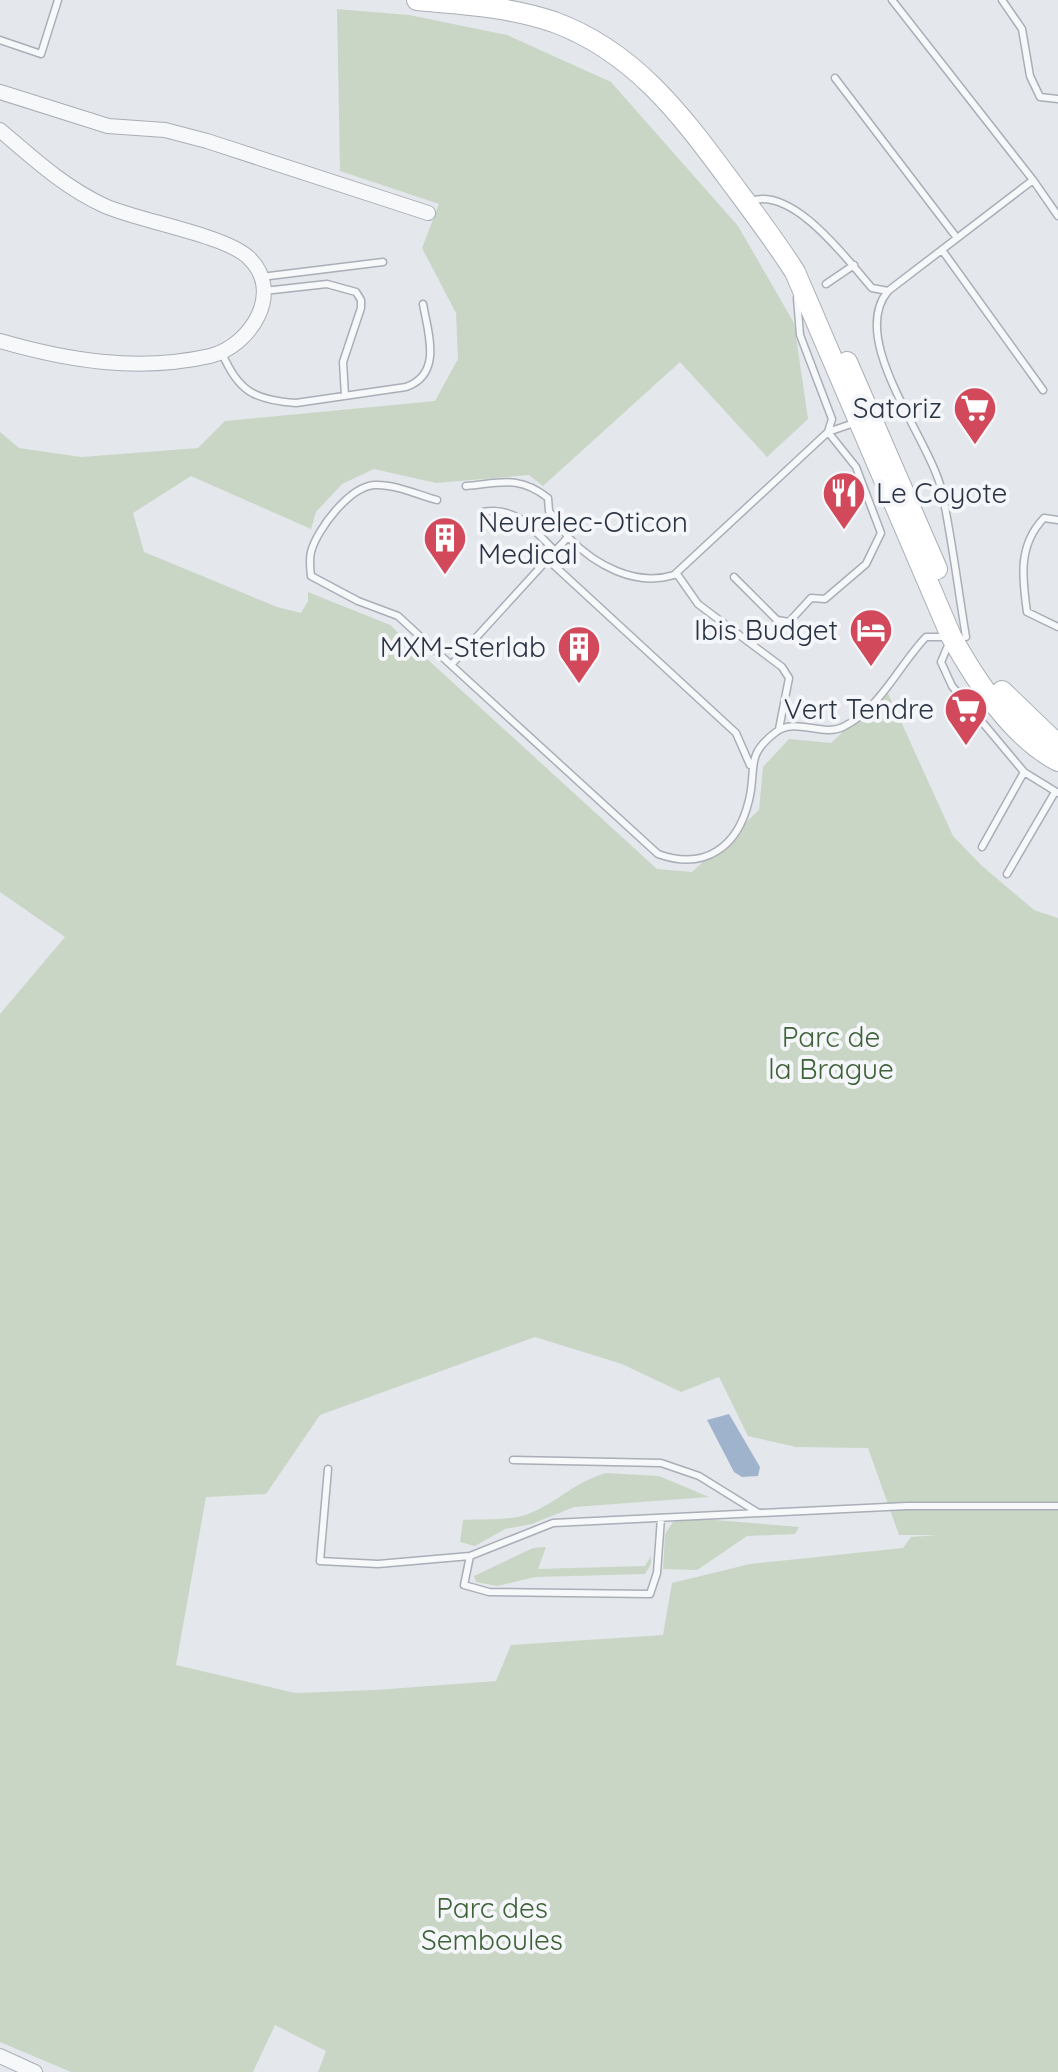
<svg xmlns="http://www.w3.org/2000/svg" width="1058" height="2072" viewBox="0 0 1058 2072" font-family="Quicksand,sans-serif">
  <rect width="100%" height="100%" fill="#e4e7ec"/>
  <path fill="#c9d6c5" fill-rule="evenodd" d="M337,9L409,15L507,35L611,82L738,226L794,323L808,419L767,457L680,362L543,486L529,475L436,483L374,469L342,484L316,512L311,529L191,476L133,513L144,552L277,607L301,613L308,601V592L390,625L657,869L692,872L759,810L763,767L789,739L831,743L887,691L953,836L981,865L1034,910L1058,918V2072H318L326,2051L275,2025L253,2072H71L0,2042V1014L65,937L0,892V432L19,448L81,457L198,448L225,421L435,401L458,359L456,313L422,248L439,204L340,171ZM535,1337L622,1364L681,1392L719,1377L748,1436L796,1447L868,1448L899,1535H938L911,1537L903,1548L750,1564L672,1583L663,1635L511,1645L496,1681L376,1690L295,1693L176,1665L206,1497L266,1494L320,1415Z
    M606,1473L659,1476L709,1497L574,1507L532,1524L505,1529L475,1546L460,1542L463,1520C483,1519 509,1521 528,1514C559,1502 572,1483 606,1473Z
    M702,1519L799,1527L795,1534L747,1536L697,1570L663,1569L665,1534L673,1522Z
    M546,1547L538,1569L645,1566L651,1556V1564L645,1574L535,1577L497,1586L476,1582L474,1576L533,1548Z"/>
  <path fill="#9fb4cc" d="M729,1414L760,1467L758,1476L742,1477L734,1472L707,1420Z"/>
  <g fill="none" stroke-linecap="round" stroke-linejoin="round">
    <g stroke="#a9aeb7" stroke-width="9">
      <path id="lane" d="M1002,0L1022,29L1030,76L1040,97L1058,99
        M0,40L41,54L58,0
        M835,78L957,238
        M1033,180L1058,216
        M748,202C792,183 848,261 872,288L888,291L1033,180L892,0
        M942,250L1043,390
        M261,277L383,262
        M826,284L854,265
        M264,291L327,284L356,292L361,300V308L343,362L345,396
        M888,291C847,340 931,440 942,492C952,539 958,589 966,637
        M222,353C238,391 254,400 296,403L406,387C443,374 428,333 423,304
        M466,486C501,483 519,475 548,498L549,511L568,537
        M437,500C418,495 395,484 375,485C350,486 317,529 311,552C309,560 310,567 311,576L358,601L398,616L451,665L568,537C595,565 635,587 674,575L828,432L857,422
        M483,512C516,506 533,529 554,550
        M1058,520L1044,518C1018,545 1022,577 1027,612L1058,627
        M546,558L736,733L750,765
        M677,574L698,604L782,667L789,678L779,729
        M734,577L777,620L789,622L811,598L825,599L866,564L881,533L856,467L828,432L832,419L800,335L797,298
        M949,643L941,662L952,686L1024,772L1058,793
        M451,665L658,854C705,871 738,847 749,800C757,769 744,756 776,732C795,717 822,737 843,727C880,709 899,665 926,637H945
        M982,847L1024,772
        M1007,874L1055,792
        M513,1460L661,1463L699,1476L757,1512
        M328,1469L320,1561L378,1564L470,1556L553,1523L907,1506H1058
        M470,1556L464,1585L489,1592L650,1594L657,1573L661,1518"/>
    </g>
    <g stroke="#a9aeb7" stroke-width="16">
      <path id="street" d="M0,92L108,126L165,130L207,141L428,213
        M0,130C34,159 64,187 105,206C139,221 224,235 248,257C285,291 251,346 210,356C139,372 69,361 0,341
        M0,2056L35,2072"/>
    </g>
    <g stroke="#a9aeb7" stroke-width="22">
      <path id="secondary" d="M417,0C463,4 510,7 554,22C633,51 680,113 728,178C751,209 774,239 795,272L951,636C976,681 1012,737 1058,761
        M847,362L937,569
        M1002,691L1058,745"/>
    </g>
    <use href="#lane" stroke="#f7f8fa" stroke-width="6"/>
    <use href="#street" stroke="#f7f8fa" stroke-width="14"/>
    <use href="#secondary" stroke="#fff" stroke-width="20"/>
  </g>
  <defs>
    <g id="supermarket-pin" transform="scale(2.25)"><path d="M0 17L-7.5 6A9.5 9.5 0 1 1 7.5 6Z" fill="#d1495b" stroke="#f4f6f9"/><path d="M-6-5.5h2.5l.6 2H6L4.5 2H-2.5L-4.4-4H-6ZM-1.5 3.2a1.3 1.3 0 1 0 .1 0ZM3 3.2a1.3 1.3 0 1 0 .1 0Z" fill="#fff"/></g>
    <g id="restaurant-pin" transform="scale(2.25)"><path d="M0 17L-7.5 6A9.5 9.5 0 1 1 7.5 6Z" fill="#d1495b" stroke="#f4f6f9"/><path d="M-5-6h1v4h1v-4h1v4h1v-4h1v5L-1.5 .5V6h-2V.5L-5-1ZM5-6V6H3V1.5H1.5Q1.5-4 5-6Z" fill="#fff"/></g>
    <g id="building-pin" transform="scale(2.25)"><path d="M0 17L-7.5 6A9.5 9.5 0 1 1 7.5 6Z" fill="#d1495b" stroke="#f4f6f9"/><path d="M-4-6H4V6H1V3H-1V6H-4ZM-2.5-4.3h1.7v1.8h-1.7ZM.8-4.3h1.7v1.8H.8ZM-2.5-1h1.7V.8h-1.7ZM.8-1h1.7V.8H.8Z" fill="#fff"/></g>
    <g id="hotel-pin" transform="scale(2.25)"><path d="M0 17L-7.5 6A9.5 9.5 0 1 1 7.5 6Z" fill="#d1495b" stroke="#f4f6f9"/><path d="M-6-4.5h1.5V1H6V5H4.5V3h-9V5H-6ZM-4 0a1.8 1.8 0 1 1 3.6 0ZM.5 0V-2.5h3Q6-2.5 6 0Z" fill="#fff"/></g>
  </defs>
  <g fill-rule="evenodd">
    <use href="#supermarket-pin" x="975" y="408"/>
    <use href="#restaurant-pin" x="844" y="493"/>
    <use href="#building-pin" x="445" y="538"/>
    <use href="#hotel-pin" x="871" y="630"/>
    <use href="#building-pin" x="579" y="647"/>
    <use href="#supermarket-pin" x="966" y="709"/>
  </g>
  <g text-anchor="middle" stroke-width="8" stroke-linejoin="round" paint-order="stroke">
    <g font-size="28" fill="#2b3445" stroke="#f4f6f9" text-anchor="end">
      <text x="942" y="418">Satoriz</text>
      <text x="876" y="503" text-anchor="start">Le Coyote</text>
      <text x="478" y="532" text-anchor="start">Neurelec-Oticon<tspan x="478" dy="32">Medical</tspan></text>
      <text x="838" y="640">Ibis Budget</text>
      <text x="546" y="657">MXM-Sterlab</text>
      <text x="934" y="719">Vert Tendre</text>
    </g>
    <g font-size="28" fill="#3f6138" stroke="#f4f6f9">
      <text x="831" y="1047">Parc de<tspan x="831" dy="32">la Brague</tspan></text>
      <text x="492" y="1918">Parc des<tspan x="492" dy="32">Semboules</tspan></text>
    </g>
  </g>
</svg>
